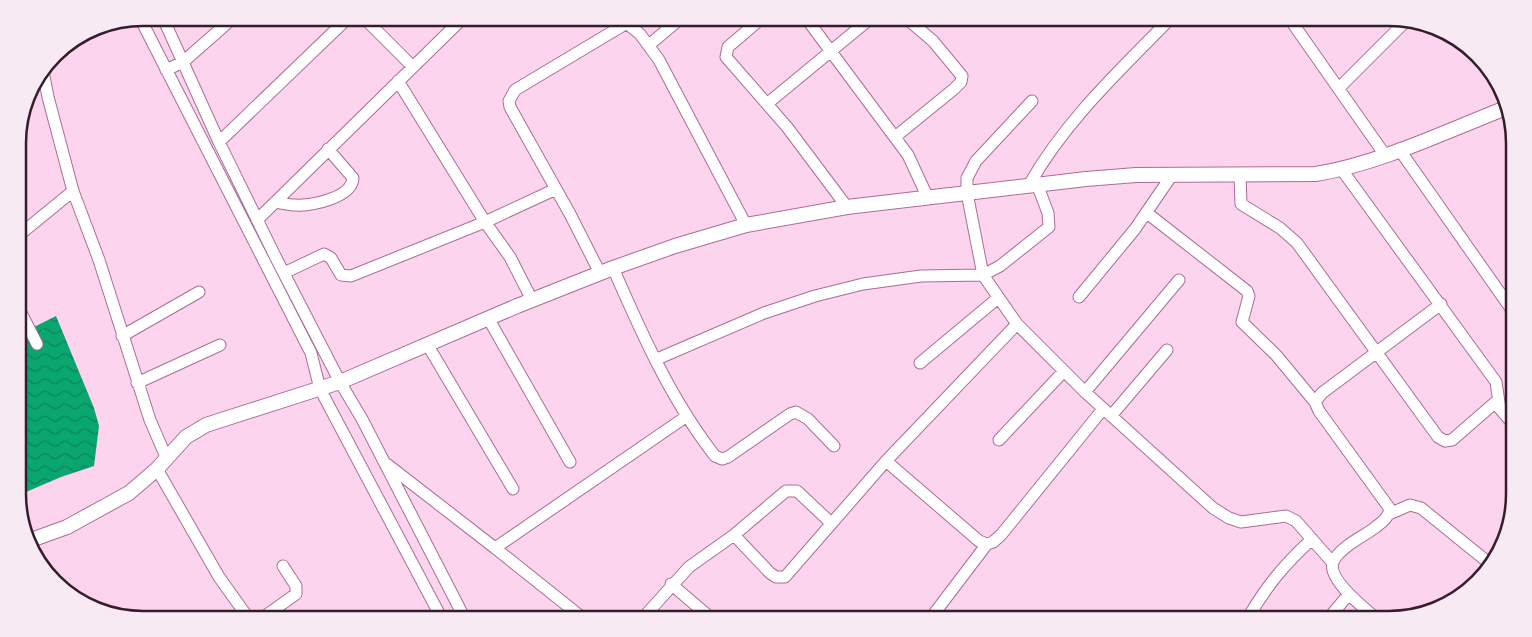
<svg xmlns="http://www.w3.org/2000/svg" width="1532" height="637" viewBox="0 0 1532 637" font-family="Helvetica,sans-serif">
  <defs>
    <pattern id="water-waves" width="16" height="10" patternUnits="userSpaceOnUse" patternTransform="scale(1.25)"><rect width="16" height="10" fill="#09a66f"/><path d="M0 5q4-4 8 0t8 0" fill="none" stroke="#0a875c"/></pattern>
  </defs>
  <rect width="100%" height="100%" fill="#fdd4ed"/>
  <path fill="url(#water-waves)" d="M56,316L94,408L99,426L94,466L61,477L19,495L18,345L34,327Z"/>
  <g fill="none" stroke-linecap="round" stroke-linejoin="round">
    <g stroke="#aa6d95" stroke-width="13">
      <path id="minor" d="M140,18L311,353L320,389L442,619
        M163,18L219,142L275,256L340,382L362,419L465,619
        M364,18L412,66
        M620,18L640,34L659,60L746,225
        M762,18L728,47L726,57L787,127L847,207
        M806,18L908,155L927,196
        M1289,18L1385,155
        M649,45L681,18
        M166,70L183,62L233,18
        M43,71L48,97L73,191L99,260L150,420L166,457
        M398,81L485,222L510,257L532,300
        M1339,88L1406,21
        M1032,101L976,161L967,178V193L983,275L1017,324L1085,392L1213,508L1229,518L1241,522L1286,516L1296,521L1332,562
        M768,103L871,18
        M895,137L954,89L961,82L962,76L933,41L906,18
        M219,142L348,18
        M1399,149L1514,313
        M1342,170L1496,382L1500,409L1514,425
        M1240,175L1241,204L1280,228L1297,243L1438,437L1445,441L1452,440L1498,400
        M1029,185C1065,121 1120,70 1171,18
        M275,202C282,203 289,205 295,205C311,206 352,198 353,178L328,149
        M1147,213L1247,291L1249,296L1242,322L1276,355L1315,402
        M257,220L463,18
        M18,236L73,191
        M613,268C641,332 671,400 715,456L722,459L728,457L790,414L796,412L808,419L834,446
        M284,273L324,254L331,258L341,275L351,276L485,222L556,189
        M600,273L570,214L510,107L509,101L515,90L627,23
        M1079,297L1135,229L1172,175
        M18,307L37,344
        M488,318L570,462
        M122,336L199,292
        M427,344L513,489
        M657,359L764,313L815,296L863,284L921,276L983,275L1000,266L1049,227L1048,213L1037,184
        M920,363L998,298
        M137,383L220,345
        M1085,392L1179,280
        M1111,416L1167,350
        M999,440L1064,371
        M886,461L979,541L987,544L993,542L1001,535L1103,409
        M388,465L495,548L687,416
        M157,469L219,577L249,619
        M1389,514L1410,505L1421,508L1489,563
        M734,535L770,573L776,577H785L886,461L1017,324
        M495,548L584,619
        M671,584L712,619
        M1249,616C1268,584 1285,564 1312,539
        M261,619L296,594V586L283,566
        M642,619L689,567L734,535L786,491H797L831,523
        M930,619L987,544
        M1328,619L1349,594
        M1377,619C1365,609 1324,577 1334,560C1341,547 1362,537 1373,529C1381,523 1388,519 1390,509L1319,411L1315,402L1322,393L1441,304"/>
    </g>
    <g stroke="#aa6d95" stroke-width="16">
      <path id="tertiary" d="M31,540L67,527L129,493L157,469L186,437L206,425L340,382L517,306L613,268L675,246L746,225L847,207L1086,179L1136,175L1316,174C1381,163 1444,132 1506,108"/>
    </g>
    <use href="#minor" stroke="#fff" stroke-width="11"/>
    <use href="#tertiary" stroke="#fff" stroke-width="14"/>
  </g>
  <path d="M0 0H1532V637H0ZM143 26H1389A117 117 0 0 1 1506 143V494A117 117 0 0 1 1389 611H143A117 117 0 0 1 26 494V143A117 117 0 0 1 143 26Z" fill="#f8eaf2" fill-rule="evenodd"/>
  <path fill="none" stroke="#361d2e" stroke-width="2.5" d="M143 26H1389A117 117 0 0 1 1506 143V494A117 117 0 0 1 1389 611H143A117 117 0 0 1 26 494V143A117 117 0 0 1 143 26Z"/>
</svg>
